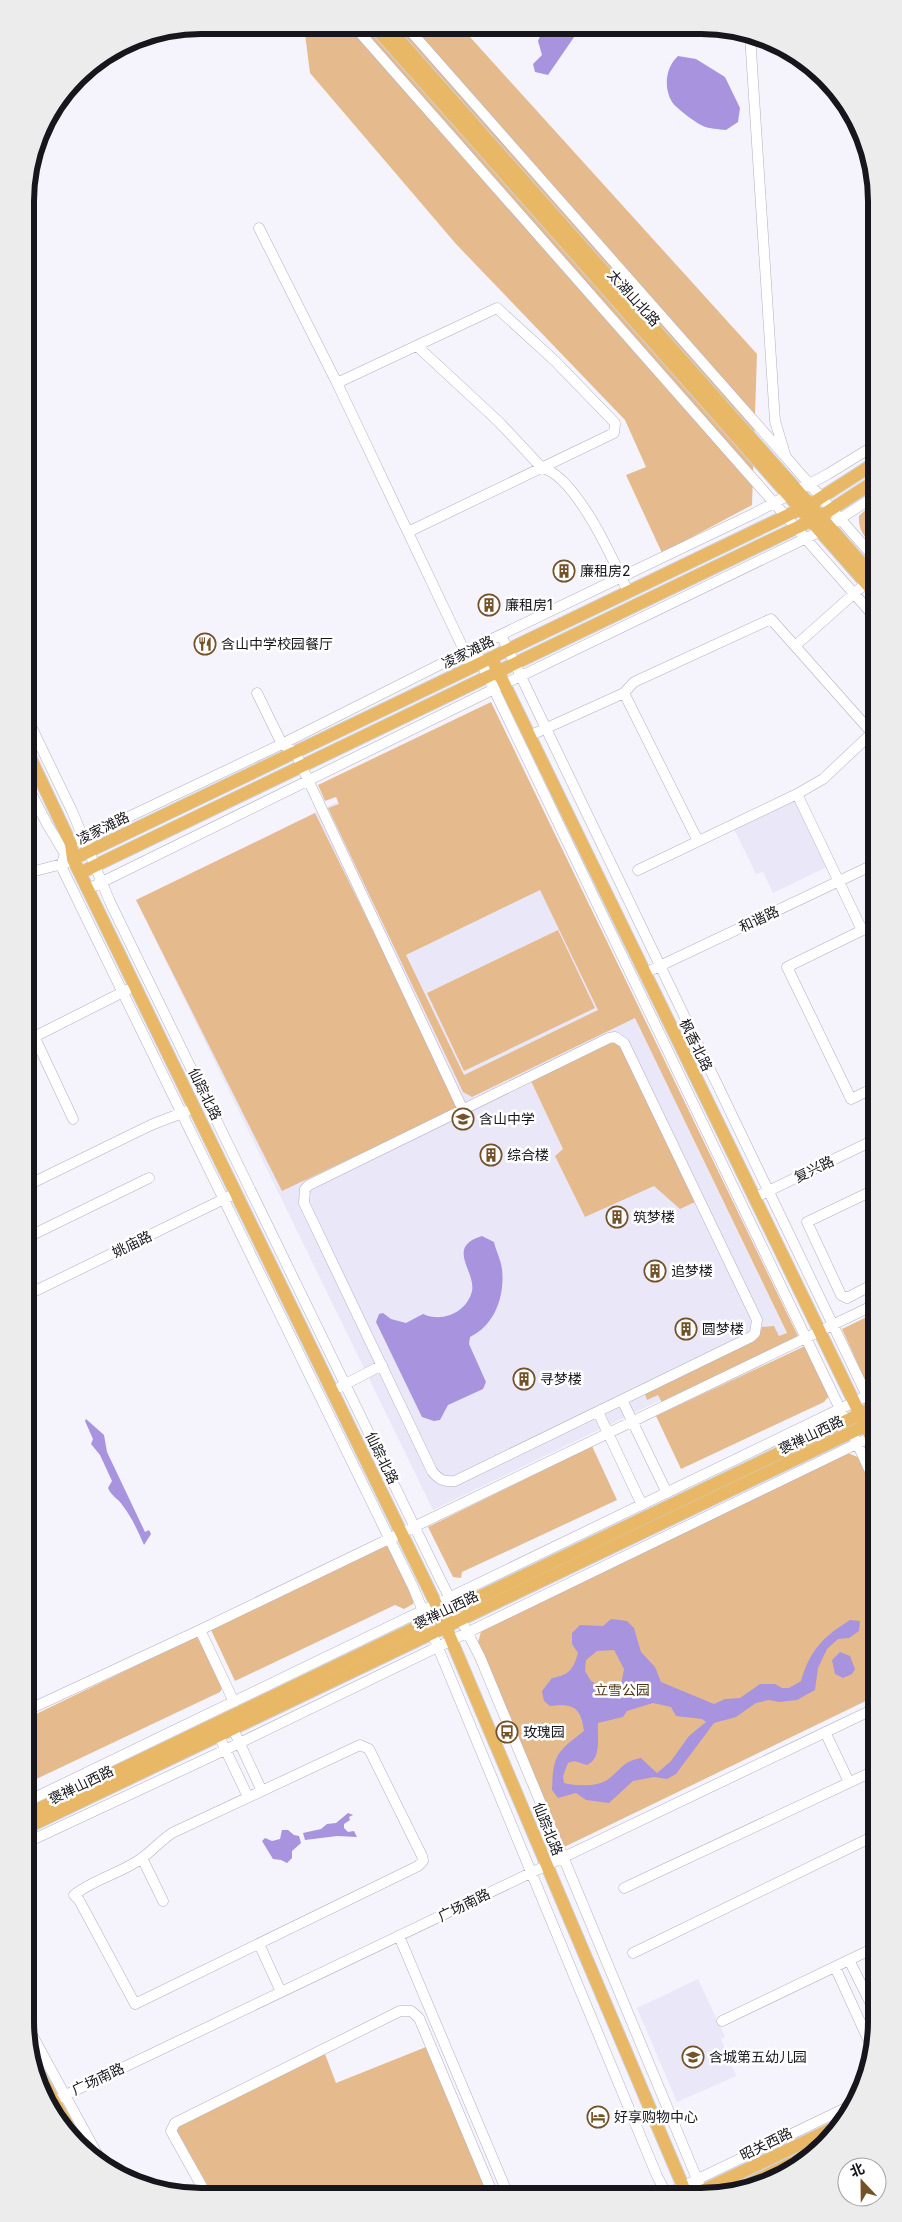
<svg xmlns="http://www.w3.org/2000/svg" width="902" height="2222" viewBox="0 0 902 2222" font-family="Inter,'Noto Sans SC',sans-serif">
  <rect width="100%" height="100%" fill="#f5f3fc"/>
  <path fill="#eae7f8" d="M495,725L789,1338L433,1510L136,900Z
    M795,800L827,867L773,893L763,872L756,874L734,829Z
    M698,1979L725,2037L721,2039L736,2076L677,2102L637,2008Z"/>
  <path fill="#e5bb8e" fill-rule="evenodd" d="M304,26L461,27L757,354L752,505L662,553L626,475L646,467L625,420L456,244L310,73Z
    M872,504V546C864,536 858,529 859,516Z
    M491,702L798,1336L662,1403L658,1395L647,1400L645,1394L759,1335L762,1327L774,1326L779,1336L787,1333L635,1018L472,1097L463,1092L328,808L339,804L336,797L325,801L318,785ZM540,890L598,1010L464,1075L406,955Z
    M315,813L458,1103L455,1109L282,1191L136,900Z
    M558,930L595,1008L464,1071L427,993Z
    M611,1042L620,1044L695,1202L680,1209L654,1186L585,1217L555,1156L563,1149L531,1081Z
    M875,1313V1375L865,1380L842,1329Z
    M807,1345L830,1395L824,1402L681,1469L656,1416Z
    M592,1446L617,1500L462,1572L461,1578L453,1577L428,1527Z
    M848,1453L862,1459L875,1486L876,1696L558,1850L474,1657L482,1628Z
    M388,1545L414,1597L413,1604L404,1609L395,1605L235,1681L211,1630Z
    M195,1637L200,1640L223,1687L220,1692L30,1782V1717Z
    M426,2047L488,2192L354,2191L350,2193H212L175,2128L325,2054L336,2083Z"/>
  <path fill="#a893de" fill-rule="evenodd" d="M544,27H581L548,75L535,72L533,64L542,55L538,41Z
    M678,56L696,59L725,77L740,108L738,122L726,130C719,129 709,129 703,126C696,123 676,108 672,102C663,87 666,67 678,56Z
    M482,1236L494,1242C496,1251 501,1260 502,1269C505,1296 495,1325 470,1337L469,1344L486,1382L483,1389L448,1405L440,1420L434,1421L422,1417L376,1322L379,1314L383,1313L391,1319L406,1323L423,1314C443,1323 467,1312 472,1291C476,1271 445,1247 482,1236Z
    M86,1419L104,1435L107,1452L145,1532L149,1530L151,1534L144,1545C138,1531 132,1518 123,1506C118,1498 112,1497 108,1488L112,1481L100,1455L91,1444L93,1439L85,1421Z
    M611,1619L627,1621L634,1628L641,1652L655,1667L661,1682L714,1704L725,1699L740,1698L760,1684H775L782,1688H789L801,1681C810,1650 823,1637 850,1620L860,1621L859,1631L849,1638L838,1639L827,1649L818,1668L815,1690L797,1700L779,1702L769,1700L756,1703L736,1717L714,1723L676,1774L667,1779L654,1777L633,1781L609,1803L586,1800L576,1793L558,1798L552,1790C553,1754 557,1752 584,1731C581,1708 574,1703 550,1706L544,1701L542,1691L552,1678C569,1675 573,1670 578,1653L572,1644V1633L580,1625L603,1626ZM614,1650L624,1669L621,1685L607,1689L591,1681L585,1671L586,1660L597,1651ZM653,1703L671,1707L676,1716L702,1719L706,1722L689,1736L671,1761L657,1773L641,1758C623,1762 624,1766 611,1777C599,1788 578,1786 564,1783L563,1776L568,1763L574,1761L587,1765C602,1758 597,1738 598,1723L623,1717L627,1711Z
    M840,1652L850,1656L855,1669L852,1674L843,1678L835,1674L832,1660Z
    M348,1813L353,1815L349,1817L350,1820L344,1824V1828L348,1832L354,1831L357,1837L337,1836L305,1840L303,1833L321,1829L327,1824L336,1823Z
    M282,1830H288L294,1835L299,1836L301,1843L292,1851V1858L287,1863L281,1860L273,1859L262,1841L265,1838L272,1841L280,1839Z"/>
  <g fill="none" stroke-linecap="round" stroke-linejoin="round">
    <g stroke="#b4afc3" stroke-width="11">
      <path id="minor" d="M354,26L872,614
        M406,26L872,555
        M750,35L775,421L785,454
        M259,228L337,383L472,667
        M417,346L499,422L542,468C576,476 614,561 628,592
        M337,383L497,308L555,361L615,423L614,433L408,532
        M501,635L870,1402
        M795,646L866,583
        M474,648L843,1415
        M257,693L282,744L295,752L463,1110
        M624,693L698,841
        M27,718L72,811L110,902L440,1579L480,1657L702,2191
        M529,736L624,693L634,682L771,619L873,734
        M27,785L47,824L65,854L61,866L413,1587L657,2176L665,2191
        M797,794L862,930
        M78,841L282,744L465,652L755,513L828,474L872,447
        M638,870L797,794L823,779L873,732
        M27,873L66,863
        M88,889L494,689L821,531L872,498
        M873,925L787,967L851,1099L874,1088
        M645,973L873,865
        M28,1023L73,1119
        M615,1037L624,1043L757,1320L755,1333L751,1337L455,1481C444,1482 439,1480 432,1471L304,1203L305,1189L309,1185L609,1038Z
        M28,1040L127,990
        M28,1185L151,1125L187,1111
        M874,1190L807,1222L841,1295L847,1298L874,1284
        M754,1198L874,1140
        M28,1237L149,1178
        M29,1294L230,1196
        M340,1387L382,1365
        M622,1400L667,1493
        M598,1412L642,1505
        M855,1439L875,1482
        M200,1630L234,1702
        M30,1709L200,1630L874,1305
        M233,1729L262,1791
        M825,1732L849,1782
        M219,1736L248,1797
        M360,1745L369,1749L422,1856L423,1861L418,1866L135,2004L79,1900L74,1895C94,1879 122,1873 142,1858C153,1850 159,1842 172,1833Z
        M30,1800L875,1392
        M30,1841L225,1750L875,1435
        M142,1858L163,1901
        M624,1888L876,1770
        M399,1936L507,2192
        M259,1944L281,1992
        M633,1953L876,1835
        M849,1960L877,2016
        M835,1967L873,2050
        M722,2021L876,1947
        M31,2033L103,2165
        M51,2102L876,1708
        M673,2191L854,2104
        M206,2194L171,2131L175,2123L400,2011H411L419,2018L492,2192"/>
    </g>
    <g stroke="#d1d0d2" stroke-width="14">
      <path id="major" d="M374,26L872,590
        M387,26L872,575
        M495,665L875,1445
        M27,751L71,844L73,859L436,1604L685,2191
        M73,859L811,504L872,465
        M80,873L821,516L872,483
        M30,1813L875,1407
        M30,1826L875,1421
        M31,2060L81,2149
        M702,2191L842,2124
        M734,2191L817,2151"/>
    </g>
    <use href="#minor" stroke="#fff" stroke-width="10"/>
    <use href="#major" stroke="#e8b866" stroke-width="12"/>
  </g>
  <defs>
    <g id="building-ring" transform="scale(1.125)"><circle r="9.5" fill="#fff" stroke="#735129" stroke-width="1.5"/><path d="M-4-6H4V6H1V3H-1V6H-4ZM-2.5-4.3h1.7v1.8h-1.7ZM.8-4.3h1.7v1.8H.8ZM-2.5-1h1.7V.8h-1.7ZM.8-1h1.7V.8H.8Z" fill="#735129"/></g>
    <g id="restaurant-ring" transform="scale(1.125)"><circle r="9.5" fill="#fff" stroke="#735129" stroke-width="1.5"/><path d="M-5-6h1v4h1v-4h1v4h1v-4h1v5L-1.5 .5V6h-2V.5L-5-1ZM5-6V6H3V1.5H1.5Q1.5-4 5-6Z" fill="#735129"/></g>
    <g id="school-ring" transform="scale(1.125)"><circle r="9.5" fill="#fff" stroke="#735129" stroke-width="1.5"/><path d="M0-5L7-2L0 1L-7-2ZM-4 1L0 2.5L4 1V4Q0 6-4 4Z" fill="#735129"/></g>
    <g id="bus-ring" transform="scale(1.125)"><circle r="9.5" fill="#fff" stroke="#735129" stroke-width="1.5"/><path d="M-5-6H5V4H4V6H2V4H-2V6H-4V4H-5ZM-3.5-4V0h7V-4ZM-3.5 1.2v1.5H-2V1.2ZM2 1.2v1.5H3.5V1.2Z" fill="#735129"/></g>
    <g id="hotel-ring" transform="scale(1.125)"><circle r="9.5" fill="#fff" stroke="#735129" stroke-width="1.5"/><path d="M-6-4.5h1.5V1H6V5H4.5V3h-9V5H-6ZM-4 0a1.8 1.8 0 1 1 3.6 0ZM.5 0V-2.5h3Q6-2.5 6 0Z" fill="#735129"/></g>
  </defs>
  <g fill-rule="evenodd">
    <use href="#building-ring" x="564" y="571"/>
    <use href="#building-ring" x="489" y="605"/>
    <use href="#restaurant-ring" x="205" y="644"/>
    <use href="#school-ring" x="463" y="1119"/>
    <use href="#building-ring" x="491" y="1155"/>
    <use href="#building-ring" x="617" y="1217"/>
    <use href="#building-ring" x="655" y="1271"/>
    <use href="#building-ring" x="686" y="1329"/>
    <use href="#building-ring" x="524" y="1379"/>
    <use href="#bus-ring" x="507" y="1732"/>
    <use href="#school-ring" x="693" y="2057"/>
    <use href="#hotel-ring" x="598" y="2117"/>
  </g>
  <g text-anchor="middle" stroke-width="5" stroke-linejoin="round" paint-order="stroke">
    <g font-size="14" fill="#18161d" stroke="#fff">
      <text transform="translate(634 298) rotate(48)" y="5">太湖山北路</text>
      <text transform="translate(468 652) rotate(-26)" y="5">凌家滩路</text>
      <text transform="translate(103 828) rotate(-26)" y="5">凌家滩路</text>
      <text transform="translate(759 919) rotate(-25)" y="5">和谐路</text>
      <text transform="translate(696 1045) rotate(64)" y="5">枫香北路</text>
      <text transform="translate(205 1094) rotate(64)" y="5">仙踪北路</text>
      <text transform="translate(814 1169) rotate(-26)" y="5">复兴路</text>
      <text transform="translate(132 1244) rotate(-26)" y="5">姚庙路</text>
      <text transform="translate(811 1435) rotate(-26)" y="5">褒禅山西路</text>
      <text transform="translate(382 1458) rotate(64)" y="5">仙踪北路</text>
      <text transform="translate(446 1610) rotate(-26)" y="5">褒禅山西路</text>
      <text transform="translate(81 1785) rotate(-26)" y="5">褒禅山西路</text>
      <text transform="translate(548 1829) rotate(68)" y="5">仙踪北路</text>
      <text transform="translate(464 1905) rotate(-26)" y="5">广场南路</text>
      <text transform="translate(98 2079) rotate(-25)" y="5">广场南路</text>
      <text transform="translate(766 2144) rotate(-26)" y="5">昭关西路</text>
    </g>
    <g font-size="14" fill="#18161d" stroke="#fff" text-anchor="start">
      <text x="580" y="576">廉租房2</text>
      <text x="505" y="610">廉租房1</text>
      <text x="221" y="649">含山中学校园餐厅</text>
      <text x="479" y="1124">含山中学</text>
      <text x="507" y="1160">综合楼</text>
      <text x="633" y="1222">筑梦楼</text>
      <text x="671" y="1276">追梦楼</text>
      <text x="702" y="1334">圆梦楼</text>
      <text x="540" y="1384">寻梦楼</text>
      <text x="523" y="1737">玫瑰园</text>
      <text x="709" y="2062">含城第五幼儿园</text>
      <text x="614" y="2122">好享购物中心</text>
    </g>
    <g font-size="14" fill="#4f371a" stroke="#fff">
      <text x="622" y="1695">立雪公园</text>
    </g>
  </g>
  <path d="M0 0H902V2222H0ZM201 34H701A167 167 0 0 1 868 201V2021A167 167 0 0 1 701 2188H201A167 167 0 0 1 34 2021V201A167 167 0 0 1 201 34Z" fill="#edeced" fill-rule="evenodd"/>
  <path fill="none" stroke="#18161d" stroke-width="6" d="M201 34H701A167 167 0 0 1 868 201V2021A167 167 0 0 1 701 2188H201A167 167 0 0 1 34 2021V201A167 167 0 0 1 201 34Z"/>
  <g transform="translate(862 2182) rotate(338)"><circle r="24" fill="#ffffff" stroke="#a3a2a5"/>
  <path d="M0-4L9 19L0 12L-9 19Z" fill="#735129"/>
  <text y="-8" font-size="14" font-weight="bold" text-anchor="middle" fill="#18161d">北</text>
  </g>
</svg>
